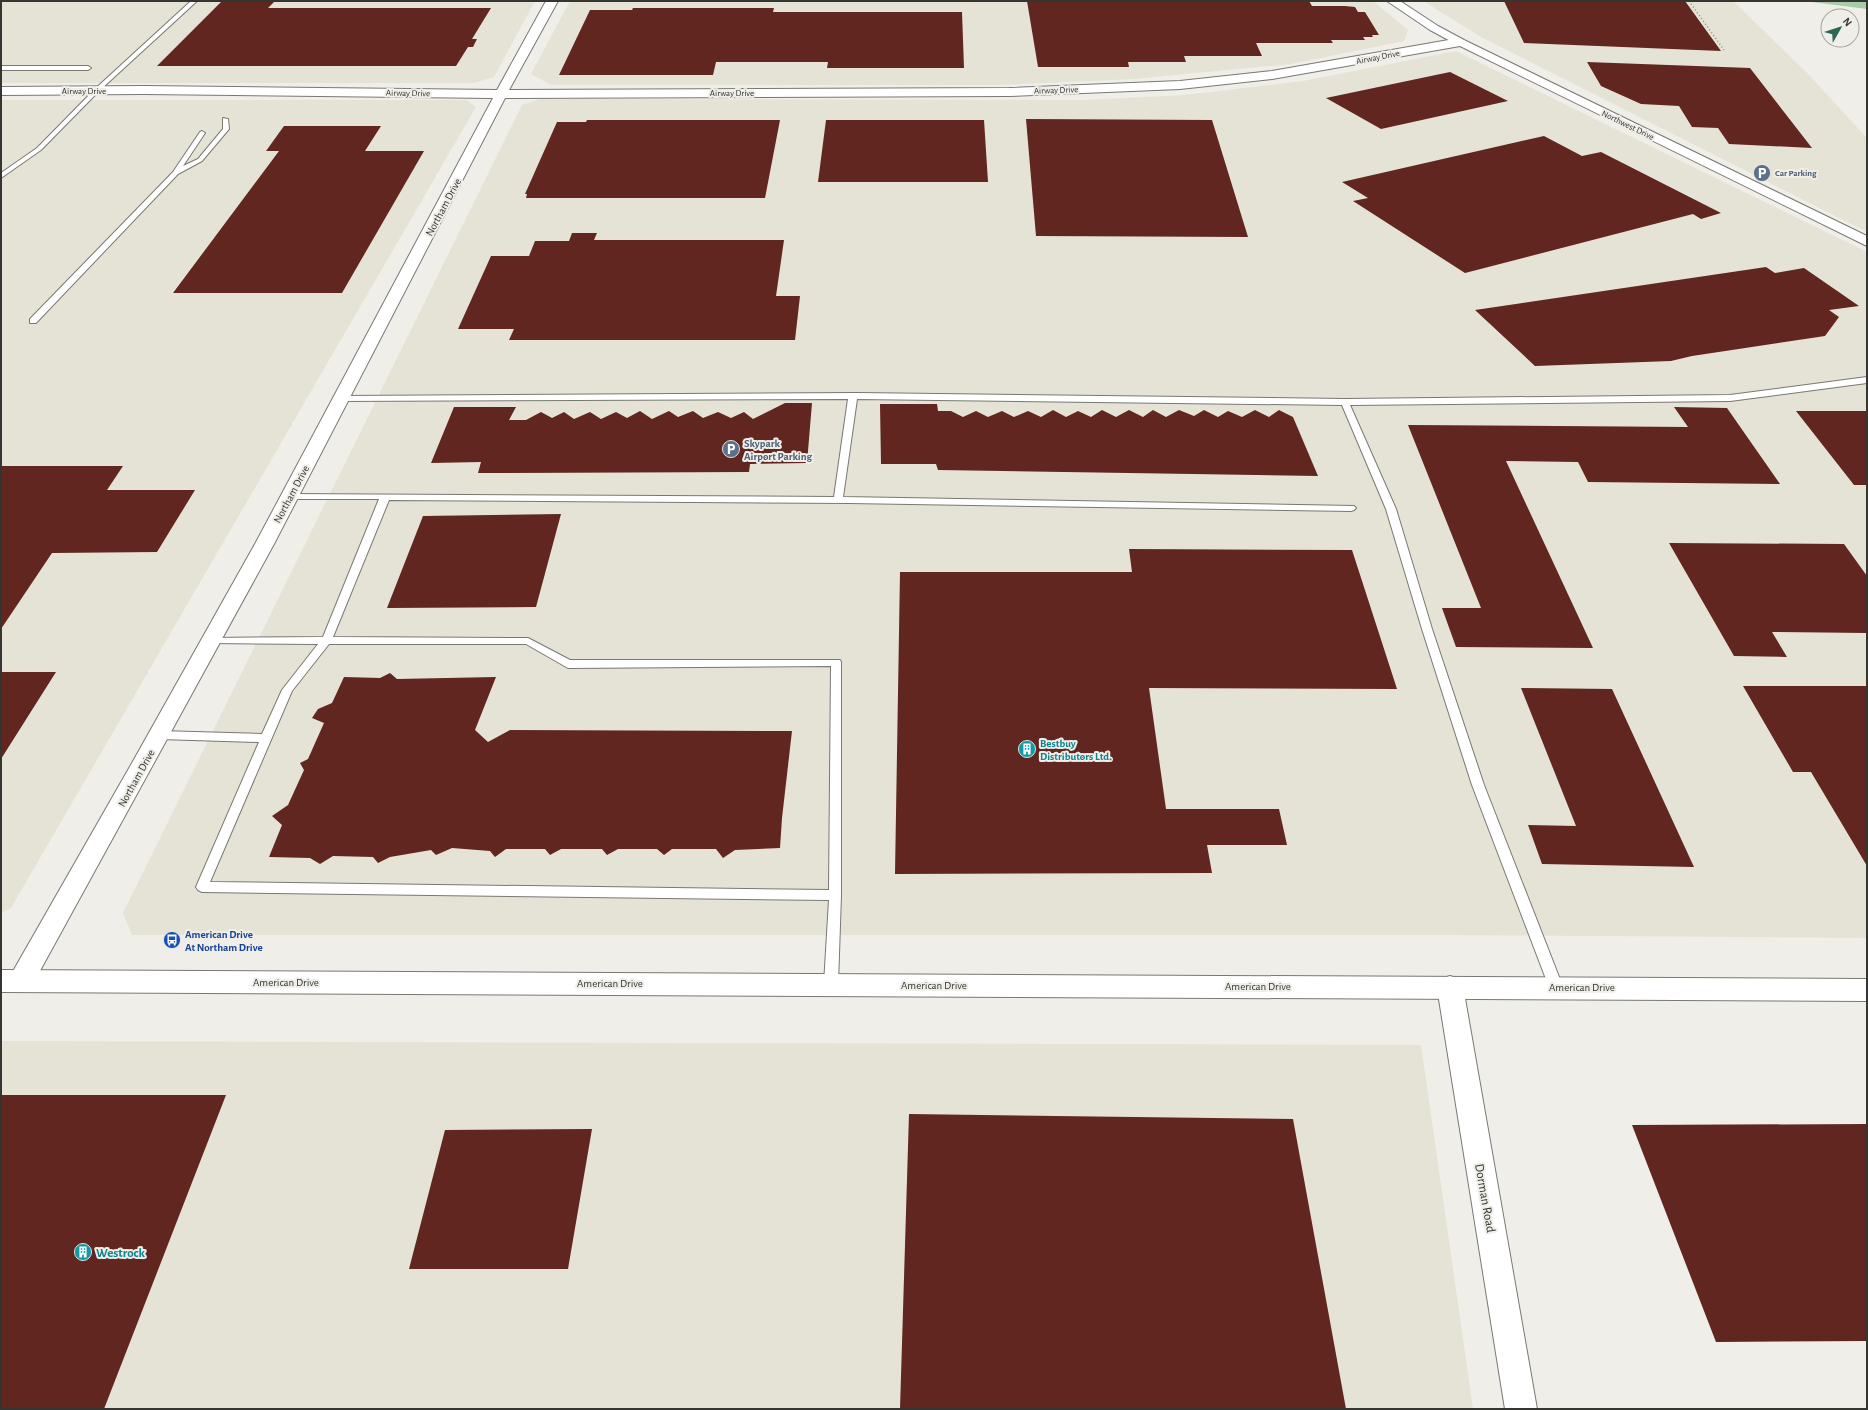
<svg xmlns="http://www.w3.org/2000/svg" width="1868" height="1410" viewBox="0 0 1868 1410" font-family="'Alegreya Sans',sans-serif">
  <rect width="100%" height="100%" fill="#efeee8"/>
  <path fill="#e5e3d6" d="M1,1H535L494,77L474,83H1Z
    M570,1H1373L1408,30L1404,41L1291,64L1134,79L1002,85H551L531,74Z
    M1423,1H1733L1808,74L1867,138V232L1483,38Z
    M1456,51L1867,252V938L1454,935H132L123,913L522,105L540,99L1085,100L1185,95L1303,81Z
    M1,100H466L476,107L11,908L1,913Z
    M1,1041L1421,1045L1473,1409H1Z"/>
  <path fill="#a7cca7" d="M1804,1H1867V9Z"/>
  <path fill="#60261f" d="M222,1H275L268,8H491L472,39H477L473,47H468L456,66H157Z
    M1027,1H1309L1312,6H1345L1355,7L1358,12H1365L1379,35H1372L1373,37H1363L1365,40H1331L1333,43H1256L1262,56H1184L1186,62H1128L1129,67H1038Z
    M1504,1H1685L1721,51L1524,43Z
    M633,8H774L773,12H962L964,68H827L828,62H716L713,75H559L590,10H632Z
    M1587,62L1750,68L1812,148L1729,144L1718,128L1692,127L1679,106L1641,104L1601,86Z
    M1450,72L1508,101L1381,129L1326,98Z
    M1026,119L1212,120L1248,237L1036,236Z
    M587,120H780L765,198H526L527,194H525L557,122H586Z
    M826,120H984L988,182H818Z
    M284,126H381L365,151H424L342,293H173L279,151H266Z
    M1544,136L1582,156L1601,152L1721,213L1701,219L1693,214L1465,273L1353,201L1368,198L1342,182Z
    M572,233H597L594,240H784L776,296H800L795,340H509L514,329H458L491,256H529L535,241H569Z
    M1766,267L1775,273L1804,268L1859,306L1829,310L1839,317L1825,336L1692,356L1671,361L1535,366L1475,310Z
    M785,403H812L807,463L750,464L749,472L478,473L481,462L431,463L454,407H516L509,420H526L541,412L552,418L564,412L574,419L590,412L601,419L616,412L627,418L640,411L652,419L669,411L678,417L693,411L703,418L718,412L731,418L744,412L753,419Z
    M880,404H937L938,411H951L963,417L976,411L988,417L1002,411L1014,417L1028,411L1041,417L1053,410L1066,417L1078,411L1091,417L1102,410L1116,417L1129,410L1143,417L1153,410L1166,417L1179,410L1194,416L1204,410L1218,417L1228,411L1242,417L1255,410L1269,417L1279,410L1293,417L1318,476L938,470L936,464H881Z
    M1674,407L1727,408L1780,484L1588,482L1578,462L1506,461L1593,648L1456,647L1442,608H1481L1408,425L1688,427Z
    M1796,411H1867V485H1854Z
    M1,466H123L107,490H195L157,552L52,553L1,629Z
    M561,514L536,607L387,608L423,516Z
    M1669,543L1844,544L1867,576V633L1772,632L1787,657L1734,656Z
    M1129,549L1352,550L1397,689L1149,688L1166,809H1279L1287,845H1207L1212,873L895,874L900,572H1132Z
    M1,672H56L1,759Z
    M390,673L397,679L496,677L475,730L488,742L510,730L792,731L782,818L780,848L735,850L723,858L716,849H672L664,855L657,849H618L607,855L602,849H561L550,855L545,849H506L495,857L490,851L452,848L436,855L431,850L390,857L378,863L373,857L333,856L320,864L310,858L269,857L282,825L272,816L288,805L304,770L300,763L308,759L324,723L312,718L318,709L332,703L344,677L380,678Z
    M1743,686H1867V866L1811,772H1793Z
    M1521,688L1612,689L1694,867L1542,864L1528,825L1576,826Z
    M1,1095H226L104,1409H1Z
    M909,1114L1293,1119L1346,1409H900Z
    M1867,1124V1341L1716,1342L1632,1125Z
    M592,1129L568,1269H409L445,1130Z"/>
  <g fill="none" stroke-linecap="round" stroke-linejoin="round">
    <g stroke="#797873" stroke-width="2">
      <path id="service" d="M191,1H197L99,91L41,150L1,178V173L37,148L95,89Z
        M1,66H88L91,68L88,70H1Z
        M223,118L228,119L229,129L202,161L178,174L36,323H30V319L173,172L200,132L202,131L205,133L183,166L198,159L223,129Z
        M1867,377V383L1730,401L1350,405L1396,509L1432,629L1484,785L1563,987L1561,991L1556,992L1551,991L1549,987L1472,785L1422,629L1386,509L1342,405L857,399L843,497L1354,506L1356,508L1354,510L1351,511L849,503L389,500L333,637L528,638L570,660H840L841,662V895L838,984L836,988L831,989L826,988L824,984L829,900L202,892L198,890L196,887L259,742L160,739L156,738L154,735L156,732L160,731L262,734L282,690L318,644L212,643L208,642L207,640L208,638L323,637L379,499H290L287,498L285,496L287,494L834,497L848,399L339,401V397L342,396L858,393L1345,399L1730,395ZM329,644H526L568,668L831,666L829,890L210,882L292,691Z"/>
    </g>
    <g stroke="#797873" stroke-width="2">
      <path id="minor" d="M546,1H558L509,90L1009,88L1180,81L1272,71L1460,38L1466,42L1460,46L1272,79L1180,89L1009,96L505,98L274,544L30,989L21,992L12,989L8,981L12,973L132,763L255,544L493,98L144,94L1,95V87L144,86L497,90Z
        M1450,976L1459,979L1463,987L1537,1409H1505L1437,987L1441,979Z"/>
    </g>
    <g stroke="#797873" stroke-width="2">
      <path id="tertiary" d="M1387,1H1400L1438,26L1464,40L1867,236V246L1456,44L1430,30Z
        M1,970L1867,979V1001L1,992Z"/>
    </g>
    <use href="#service" fill="#fff" fill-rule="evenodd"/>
    <use href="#minor" fill="#fff" fill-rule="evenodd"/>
    <use href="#tertiary" fill="#fff" fill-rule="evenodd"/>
    <path stroke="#8c8b87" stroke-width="1.5" stroke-dasharray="1 2.5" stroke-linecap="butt" d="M1689,1L1724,50"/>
  </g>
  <defs>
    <g id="parking-disc" transform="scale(0.9)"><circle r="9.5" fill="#5c6f8a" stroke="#efeee8"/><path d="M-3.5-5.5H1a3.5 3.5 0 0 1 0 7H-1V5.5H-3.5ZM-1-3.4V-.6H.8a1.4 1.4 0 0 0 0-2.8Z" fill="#fff"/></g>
    <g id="building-disc" transform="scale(0.9)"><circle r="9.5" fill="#0f9aa8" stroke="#efeee8"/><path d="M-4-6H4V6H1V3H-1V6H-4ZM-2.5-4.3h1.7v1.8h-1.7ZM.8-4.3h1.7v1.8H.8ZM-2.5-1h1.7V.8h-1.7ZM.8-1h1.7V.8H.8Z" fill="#fff"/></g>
    <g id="bus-disc" transform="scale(0.9)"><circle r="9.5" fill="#1a4fb4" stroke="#efeee8"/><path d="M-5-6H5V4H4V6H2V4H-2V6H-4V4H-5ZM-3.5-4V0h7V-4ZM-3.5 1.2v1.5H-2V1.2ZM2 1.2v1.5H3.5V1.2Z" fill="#fff"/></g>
  </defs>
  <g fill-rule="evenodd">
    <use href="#parking-disc" x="1762" y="173"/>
    <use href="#parking-disc" x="731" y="449"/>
    <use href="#building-disc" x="1027" y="749"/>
    <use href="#bus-disc" x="172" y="940"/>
    <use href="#building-disc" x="83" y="1252"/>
  </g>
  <g text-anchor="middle" stroke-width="4" stroke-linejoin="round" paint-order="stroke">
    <g font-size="9" fill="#353532" stroke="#efeee8">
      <text transform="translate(1378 57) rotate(-11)" y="3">Airway Drive</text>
      <text transform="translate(1056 90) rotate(-2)" y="3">Airway Drive</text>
      <text x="84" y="94">Airway Drive</text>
      <text transform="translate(408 93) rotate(1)" y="3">Airway Drive</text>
      <text x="732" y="96">Airway Drive</text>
      <text transform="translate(1628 125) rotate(26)" y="3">Northwest Drive</text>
    </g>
    <g font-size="9" font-weight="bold" fill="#4e5e75" stroke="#efeee8" text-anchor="start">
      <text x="1775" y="176">Car Parking</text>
    </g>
    <g font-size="11" fill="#353532" stroke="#efeee8">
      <text transform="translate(443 207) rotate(-62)" y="4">Northam Drive</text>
      <text transform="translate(291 494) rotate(-62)" y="4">Northam Drive</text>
      <text transform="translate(136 778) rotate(-61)" y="4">Northam Drive</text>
      <text x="286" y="986">American Drive</text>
      <text x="610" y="987">American Drive</text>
      <text x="934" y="989">American Drive</text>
      <text x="1258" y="990">American Drive</text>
      <text x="1582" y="991">American Drive</text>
    </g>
    <g font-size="11" font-weight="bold" fill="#4e5e75" stroke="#efeee8" text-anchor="start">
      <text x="744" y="447">Skypark<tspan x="744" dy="13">Airport Parking</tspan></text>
    </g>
    <g font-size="11" font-weight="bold" fill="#0d838f" stroke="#efeee8" text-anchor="start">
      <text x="1040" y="747">Bestbuy<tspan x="1040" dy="13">Distributors Ltd.</tspan></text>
    </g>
    <g font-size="11" font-weight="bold" fill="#164399" stroke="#efeee8" text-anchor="start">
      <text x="185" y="938">American Drive<tspan x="185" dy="13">At Northam Drive</tspan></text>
    </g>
    <g font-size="13" fill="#353532" stroke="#efeee8">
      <text transform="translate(1486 1198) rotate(80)" y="5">Dorman Road</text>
    </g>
    <g font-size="13" font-weight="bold" fill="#0d838f" stroke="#efeee8" text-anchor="start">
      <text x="96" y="1257">Westrock</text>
    </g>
  </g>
  <rect width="1868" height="1410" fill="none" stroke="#353532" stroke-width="4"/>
  <g transform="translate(1840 28) rotate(51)"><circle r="19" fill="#efeee8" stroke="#a5a49f"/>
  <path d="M0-3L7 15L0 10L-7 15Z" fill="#2c6955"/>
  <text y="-6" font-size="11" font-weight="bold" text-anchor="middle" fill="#353532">N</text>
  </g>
</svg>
